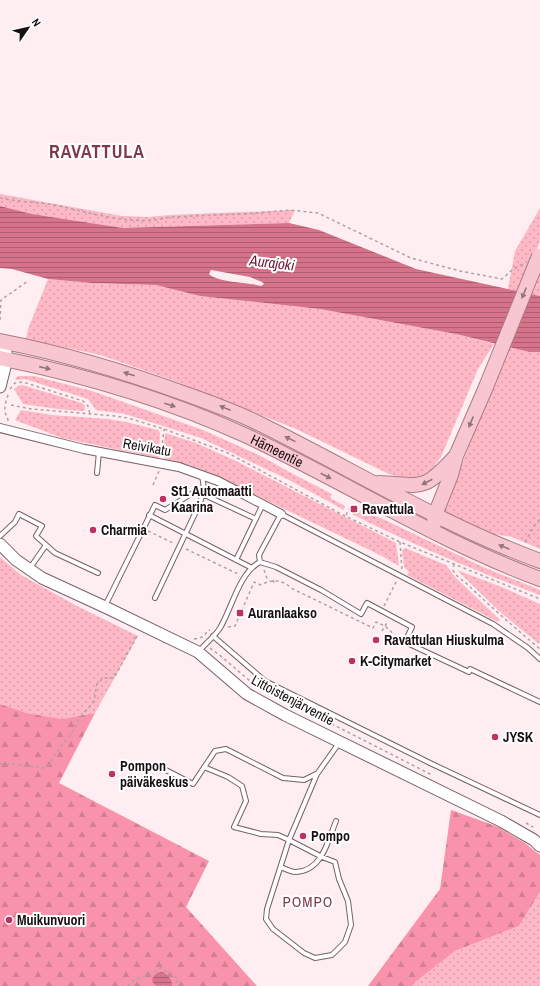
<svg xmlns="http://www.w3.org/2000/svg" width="540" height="986" viewBox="0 0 540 986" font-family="'Archivo Narrow',sans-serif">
  <defs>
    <pattern id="grass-dots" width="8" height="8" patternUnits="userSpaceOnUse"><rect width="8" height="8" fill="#ffb8c6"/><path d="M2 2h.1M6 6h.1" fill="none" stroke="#da9da9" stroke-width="1.8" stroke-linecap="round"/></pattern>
    <pattern id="forest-firs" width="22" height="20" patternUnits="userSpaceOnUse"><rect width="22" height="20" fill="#f893ab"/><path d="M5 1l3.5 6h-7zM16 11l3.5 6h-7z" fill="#d47e92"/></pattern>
    <pattern id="water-rules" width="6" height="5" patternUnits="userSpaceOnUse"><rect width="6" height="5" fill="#d5738b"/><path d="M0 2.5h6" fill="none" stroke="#ac5d70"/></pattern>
  </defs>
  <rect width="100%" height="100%" fill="#ffeef1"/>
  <path fill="url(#grass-dots)" d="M0,194L122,216L149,217L169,215L295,210L289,223L123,228L32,214L0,206Z
    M540,208V241L535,255L540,257V296L508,289L515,251Z
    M48,279L92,283L156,285L200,296L320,309L456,334L494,344L478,369L441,457L432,469L420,477L407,479L389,474L296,429L169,379L100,355L26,339L28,329Z
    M509,347L529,352H540V549L512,537L493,534L443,511Z
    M18,376H34L92,391L203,430L261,456L293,474L332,494L330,498L345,506L344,510L291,481L201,438L125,414L96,410L88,399L25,379L17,380L15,379Z
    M22,385L82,403L85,406V410L82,411L57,409L23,404L14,389L18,386Z
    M21,410L52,415L108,419L126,422L158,430L160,433L159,456L158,458L62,438L15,420Z
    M165,433L196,443L234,460L396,543L399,565V566L380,555L216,476L192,466L165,459L163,454Z
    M354,510L359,513L361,510L385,520L483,567L540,590V595C476,571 413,545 352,514Z
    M405,548L446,565L455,577L500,620L498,622L407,575L409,572L404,567L402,550Z
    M0,557L21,575L77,606L138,636L95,713L62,719L27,713L0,704Z
    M457,570L504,588L540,604V640L539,644L499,611Z
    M540,892V986H413L414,982L455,951L519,926Z"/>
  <path fill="url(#forest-firs)" d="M0,704L27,713L62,719L95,713L59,783L209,861L186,907L257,986H0Z
    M451,810L496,826L525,843L540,855V892L519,926L455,951L415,982L413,986H368L440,889Z"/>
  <path fill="url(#water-rules)" fill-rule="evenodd" d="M0,206L32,214L123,228L289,223L319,230L416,269L540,296V352H529L456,334L320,309L200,296L156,285L92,283L48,279L12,269L0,268ZM211,270L250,277L262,282L264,284L261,286C247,282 219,283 209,274Z
    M162,972C167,974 173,980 172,986L155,985L152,981L153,977L157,973Z"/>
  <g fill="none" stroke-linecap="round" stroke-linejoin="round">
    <g stroke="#786064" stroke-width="6">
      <path id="service" d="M97,473L99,452
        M149,515L252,568
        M0,536L15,522L19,514L42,526L36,536L55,553L98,573
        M236,560L263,504
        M260,562L259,555L281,514L493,624L528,648L540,659
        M30,568L46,545
        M155,598L200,503L204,489L202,475
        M105,606L155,505L165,510L196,491L256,519
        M213,636L265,681L430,763L540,815
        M199,651C206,643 215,636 220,628C232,608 239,573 260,562L276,567L321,590L361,614L367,603L412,627L405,642L469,672L470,669L540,702
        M158,766L193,784L215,751L226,749L283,778L304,780L316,774
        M204,767L228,777L242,786L246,801L234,827L261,834L278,835L289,840L267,909L266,919L273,929L304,953L315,958L332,955L345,942L351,925L348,901L339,879L335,862L322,857L289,840L317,774L339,743
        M281,867C285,869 291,872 296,872C322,871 328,841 336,821"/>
    </g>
    <g stroke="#786064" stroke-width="10">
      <path id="minor" d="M0,428L84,449L179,467L218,481L281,514"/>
    </g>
    <g stroke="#786064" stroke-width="13">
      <path id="tertiary" d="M0,387L7,359L4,342
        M0,544L16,560L42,578L105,607L198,652L247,694L285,715L501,821L534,840L540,846"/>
    </g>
    <g stroke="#a97c85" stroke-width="16">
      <g id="trunk">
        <path d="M0,341C62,353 123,371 183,393C208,402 234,411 258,423C352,469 442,525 540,561"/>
        <path id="s1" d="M0,358C84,375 169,400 247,436C345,482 438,541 540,579"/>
        <path d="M379,483C423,485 423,492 455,457"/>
        <path d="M434,524L435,515L451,475L456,456L486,387"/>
      </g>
    </g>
    <path stroke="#b0a1a4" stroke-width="1.5" stroke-dasharray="3 3" stroke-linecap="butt" d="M0,198C18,202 37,202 55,205C92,213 132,227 170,217L243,214L290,210L318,213L411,258L460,271L502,279L513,269L523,264
      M0,320L1,300L28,281
      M10,389L15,383L23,382L83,401L88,406L90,414
      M11,405L31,409L115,416L128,418L164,429L228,453L345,516L400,542L540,599
      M8,421C8,417 6,416 5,412C4,406 7,398 9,392
      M161,455L164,429
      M153,485L159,471
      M346,515L350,508
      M148,531L173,543
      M400,542L402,570
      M525,542L536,523L540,519
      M186,549L238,574
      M454,564L453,570C456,577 463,580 468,585C491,607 515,628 540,649
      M264,570L268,581
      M273,580L275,585
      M384,606L397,580
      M228,627L235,626L254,582L261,585C273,578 282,580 293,589L373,628L376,622L385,626L399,639
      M382,631L388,621
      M194,639C200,638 205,637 207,631L210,630
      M210,648L222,657L250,681L269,692L432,775
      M0,764H13L44,768L49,765L55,754L72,733L79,719L94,701L97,684L103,678H114L138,634
      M526,823L533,827
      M128,986L131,982L151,974L161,968L178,979L175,986"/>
    <use href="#service" stroke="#fff" stroke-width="4"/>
    <use href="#minor" stroke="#fff" stroke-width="8"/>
    <use href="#tertiary" stroke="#fff" stroke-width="11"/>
    <use href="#trunk" stroke="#f8c6d0" stroke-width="14"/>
    <g stroke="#a97c85" stroke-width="16" stroke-linecap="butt">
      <path id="trunk-bridge" d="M486,387L539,256"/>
    </g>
    <use href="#trunk-bridge" stroke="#f8c6d0" stroke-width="14"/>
  </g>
  <defs><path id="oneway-solid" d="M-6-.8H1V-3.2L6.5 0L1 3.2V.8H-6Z"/></defs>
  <g fill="#93747a">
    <use href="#oneway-solid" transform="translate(524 293) rotate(112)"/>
    <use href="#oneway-solid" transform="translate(45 368) rotate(13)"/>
    <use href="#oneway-solid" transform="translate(129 374) rotate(-163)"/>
    <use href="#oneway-solid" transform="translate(170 405) rotate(18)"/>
    <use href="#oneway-solid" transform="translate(225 408) rotate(-158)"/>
    <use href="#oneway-solid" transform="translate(471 422) rotate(113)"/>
    <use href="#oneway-solid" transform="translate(290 439) rotate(-154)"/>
    <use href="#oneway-solid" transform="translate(326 476) rotate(27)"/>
    <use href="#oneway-solid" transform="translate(427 482) rotate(153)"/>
    <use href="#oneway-solid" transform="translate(504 547) rotate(-157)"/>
  </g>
  <g fill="#be3161" stroke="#fff" stroke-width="1.5">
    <circle cx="163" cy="499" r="4"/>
    <rect x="350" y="505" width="8" height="8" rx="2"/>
    <circle cx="93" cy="530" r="4"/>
    <rect x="236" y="609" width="8" height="8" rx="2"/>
    <circle cx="376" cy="640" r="4"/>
    <circle cx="352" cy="661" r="4"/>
    <circle cx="495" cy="737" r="4"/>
    <circle cx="112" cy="774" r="4"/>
    <circle cx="303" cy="836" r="4"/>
    <circle cx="9" cy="920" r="4"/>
  </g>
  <g text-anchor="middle" stroke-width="4" stroke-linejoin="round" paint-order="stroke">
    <g font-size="14" fill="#180f11" stroke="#fff">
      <text transform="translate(147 447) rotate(10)" y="5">Reivikatu</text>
      <text dy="5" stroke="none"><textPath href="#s1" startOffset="293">Hämeentie</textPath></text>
      <text transform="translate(293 700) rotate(28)" y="5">Littoistenjärventie</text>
    </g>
    <g font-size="14" font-weight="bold" fill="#180f11" stroke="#fff" text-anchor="start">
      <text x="171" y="496">St1 Automaatti<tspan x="171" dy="16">Kaarina</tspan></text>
      <text x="362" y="514">Ravattula</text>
      <text x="101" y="535">Charmia</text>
      <text x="248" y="618">Auranlaakso</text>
      <text x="384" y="645">Ravattulan Hiuskulma</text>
      <text x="360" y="666">K-Citymarket</text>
      <text x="503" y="742">JYSK</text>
      <text x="120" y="771">Pompon<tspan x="120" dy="16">päiväkeskus</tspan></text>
      <text x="311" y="841">Pompo</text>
      <text x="17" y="925">Muikunvuori</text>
    </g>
    <g font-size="15" font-style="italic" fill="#6f1735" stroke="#fff">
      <text transform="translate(272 263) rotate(7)" y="5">Aurajoki</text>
    </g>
    <g font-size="15" letter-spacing="1" fill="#80394c" stroke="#fff">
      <text x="308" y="907">POMPO</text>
    </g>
    <g font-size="18" font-weight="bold" letter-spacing="1" fill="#80394c" stroke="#fff">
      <text x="97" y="158">RAVATTULA</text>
    </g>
  </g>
  <g transform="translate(28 28) rotate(56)" stroke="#ffffff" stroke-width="3" paint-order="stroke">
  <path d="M0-3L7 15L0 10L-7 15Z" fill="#180f11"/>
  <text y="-6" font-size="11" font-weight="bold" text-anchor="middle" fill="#180f11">N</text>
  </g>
</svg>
